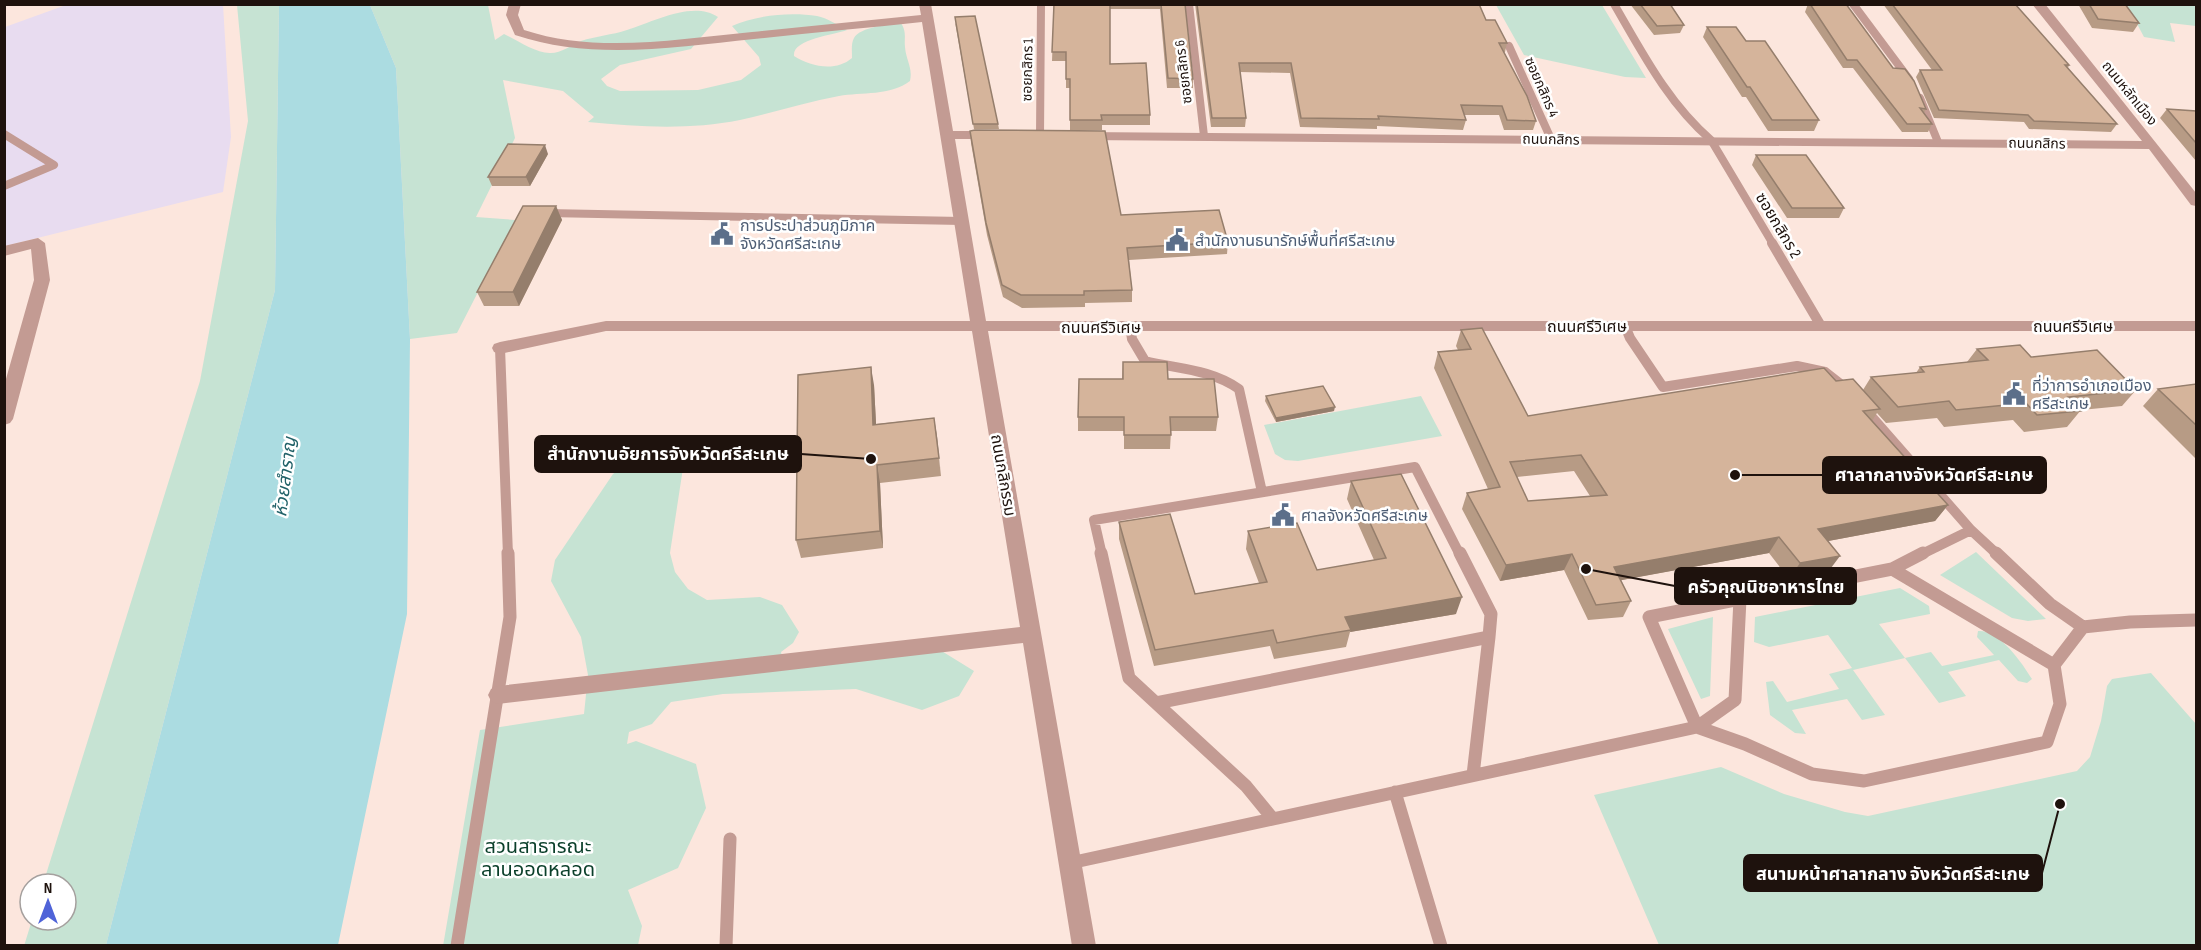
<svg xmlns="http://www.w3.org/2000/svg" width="2201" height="950" viewBox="0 0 2201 950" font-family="'Sofia Sans Condensed','Noto Sans Thai',sans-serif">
  <rect width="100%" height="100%" fill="#fce6dd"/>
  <path fill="#e8dcf0" d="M66,5H223L231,137L223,192L5,246V27Z"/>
  <path fill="#c6e3d3" d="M237,5H279L275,290L106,945L24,946L32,920H66V884H43L200,381L248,121Z
    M370,5H488L495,40L504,34C517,40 537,54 551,53C561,53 572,45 581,41C596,36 612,35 627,30C653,22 693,0 718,17L691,49L620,65L601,79L607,86L620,91L698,90L741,80L761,65L759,57L732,26C757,15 790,12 817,16C827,18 838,25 847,30C834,35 792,39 794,56C811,67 836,72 852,58C852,51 851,43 854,38C860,27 890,24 901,23C907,33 904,37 905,47C906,60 913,68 910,81C891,96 861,92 839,96C806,102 773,113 740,120C690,130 639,127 588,122L594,117L563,91L503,80L515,138L476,217L515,220L457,333L410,339L396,68Z
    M1496,5H1602L1646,78L1625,77L1524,55Z
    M2127,5H2196V26L2170,23L2175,42L2144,37Z
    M1421,396L1442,436L1298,461L1285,460L1275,454L1264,425Z
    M658,454L678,460L683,468L670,553L675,572L688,589L707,600L760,597L782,605L799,632L793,643L781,652L784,665L940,650L974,671L959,696L922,710L856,689L723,694L671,702L652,724L629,732L627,744L636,741L696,764L706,808L678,868L628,890L642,926L638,945L443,946L480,730L584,714L588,675L581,637L551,581L555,560L613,474L633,459Z
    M1976,552L2046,619L2028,621L2012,618L1940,575Z
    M1900,588L1929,606L1930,614L1879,624L1905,658L1931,652L1942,666L1994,655L1977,637L1978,631C2000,630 2022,663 2032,679L2027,683L2018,681L1999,660L1948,672L1966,696L1939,703L1905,658L1853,670L1885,715L1862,720L1847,699L1792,710L1806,734L1795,733L1770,715L1766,682L1773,681L1787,702L1839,689L1829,674L1852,668L1828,635L1769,647L1754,642L1755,617Z
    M1713,617L1710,696L1701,699L1668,629Z
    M2151,673L2196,724V945H1659L1594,795L1721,767L1784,794L1845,812L1868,816L2077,771L2090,757L2101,721L2107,686L2112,679Z"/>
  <path fill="#abdce1" d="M279,5H370L396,68L410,339L407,614L338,945H106L275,290Z"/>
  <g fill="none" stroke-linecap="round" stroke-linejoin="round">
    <path stroke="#c39b93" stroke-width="8" d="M1189,4L1204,136
      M1614,4C1642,52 1668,103 1711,140L1773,244
      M1853,4L1909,79
      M1509,46L1551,139
      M1920,98L1938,142
      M4,134L54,165L4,186
      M1040,136L1041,4
      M547,213L962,221"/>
    <path stroke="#c39b93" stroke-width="10" d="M1772,243L1821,326
      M1130,326L1132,339L1145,361C1178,369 1210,369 1239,389L1262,492
      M1625,326L1630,338L1663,387L1797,366L1825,372L1848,390
      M500,348L508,555
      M1864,408L1971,530L1998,555
      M1102,555L1094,520L1415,467L1460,555
      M1920,555L1971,530"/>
    <path stroke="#c39b93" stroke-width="13" d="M1101,553L1129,678L1156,703
      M1460,553L1491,614L1489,637
      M1996,553L2050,604L2083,627
      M1892,569L2054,665
      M1740,599L1735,700L1697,727L1649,617Z
      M1740,599L1892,569L1923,553
      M1395,792L1441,946
      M1273,819L1246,786L1156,703L1489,637L1473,775
      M1070,863L1697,727L1745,744L1812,774L1864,781L2047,742L2060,704L2054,665L2083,627L2130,622L2196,620
      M457,946L510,617L508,553
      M726,946L730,839"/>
    <path fill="#c39b93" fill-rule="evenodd" d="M509,4H521L518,15L524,30C596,54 678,39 752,32C808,26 865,21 921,15L919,4H931L953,131H994L1001,135L994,139H955L986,321H2196V331H988L1096,946H1072L1023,643L498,704L491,701L488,695L491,689L498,686L1020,627L972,331H606L500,354L494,352L492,348L494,344L500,342L606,321H970L922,22C866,28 810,33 754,39C675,47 592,61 515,35L506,15Z
      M2032,4H2045L2196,193V206L2191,205L2149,149L1082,140L1075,136L1082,132L2142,141Z
      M38,238L45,243L50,280L13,419L10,423L4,425V386L34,280L31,249L4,256V246Z"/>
  </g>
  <path fill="#b79b85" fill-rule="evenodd" d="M1054,4H1185L1193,79V88H1167L1160,9H1110V64L1150,115V125H1102V130H1070V88H1066V61H1052Z
    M1195,4H1479L1486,20L1507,43L1505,52H1504L1536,121L1533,130H1504L1499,115H1464L1466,120L1463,130L1377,126V129L1300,127L1290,73L1240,72L1246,118L1245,127H1211Z
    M1630,4H1670L1684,25L1680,33L1654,35Z
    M1808,4H1846L1893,68L1926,109L1924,113L1932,124L1928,132H1902L1853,68H1843L1805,12Z
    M1883,4H2015L2069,65L2068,68L2117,124L2111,132L2029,129L2024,122L1934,118L1916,77L1920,70H1932Z
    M2078,4H2125L2139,23L2133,32L2092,28Z
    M955,22L998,124L999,129H974Z
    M1707,27L1746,41L1819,120L1814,131H1768L1746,97H1742L1703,37Z
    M2167,109L2196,111V161L2160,118Z
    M970,131L1121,215L1228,242L1227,254L1129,260L1132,290V302L1085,303V307L1022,308L1003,297L987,235L971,143Z
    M548,154L530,186H492L488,177Z
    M1756,155L1844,208L1839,218H1787L1752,165Z
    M556,206L562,220L519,306H484L477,292Z
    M1461,330L1528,416L1836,381L1863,390L1871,377L1916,373L1920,367L1967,362L1977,349L2031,357L2136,390L2122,406L2081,410L2067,427L2024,432L2013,420L1944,427L1937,418L1886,423L1877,413L1872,421L1948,505L1935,521L1828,541V572L1789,579L1769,553L1621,580L1631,601L1623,617L1588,620L1564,570L1500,581L1462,509L1467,493L1488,489L1434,368L1438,352L1458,350L1456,346ZM1574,471L1590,496L1528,501L1517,477Z
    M1123,362L1168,379L1218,417L1216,431H1171L1170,449H1124V431H1078V417L1122,379Z
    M2196,384V459L2143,406L2158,389Z
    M874,385L876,424L934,418L941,476L880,483L883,548L801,558L796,540Z
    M1266,396L1334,411L1276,422L1265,401Z
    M1351,481L1456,614L1350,632L1346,647L1274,659L1270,646L1154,666L1119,539V522L1195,594L1259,583L1246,549L1248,531L1317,570L1374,560L1347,499Z"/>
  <path fill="#957e6c" d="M545,145L548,154L530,186L526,177Z
    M556,206L562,220L519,306L513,292Z
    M871,367L874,385L877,442L873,425Z
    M1335,407L1334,411L1276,422V418Z
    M934,418L937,436L941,476L939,458Z
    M877,465L880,483L883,548L880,531Z
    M1948,505L1935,521L1807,545L1818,529Z
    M1779,537L1769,553L1606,583L1614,567Z
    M1572,554L1564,570L1500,581L1506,565Z
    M1840,556L1828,572L1789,579L1800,563Z
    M1462,597L1456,614L1350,632L1351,630L1345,617Z"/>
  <path fill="#d5b49b" stroke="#957e6c" stroke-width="1.5" fill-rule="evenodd" d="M1054,4H1110V64L1146,63L1150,115H1101L1102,120H1070V79H1066V52H1052Z
    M1161,4H1185L1193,79L1168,78Z
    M1197,4H1479L1486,20H1495L1507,43H1499L1527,96L1536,121L1507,120L1502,106L1461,105L1466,120L1378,116L1379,119L1301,118L1291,63H1239L1246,118H1212Z
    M1640,4H1670L1684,25L1657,26Z
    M1810,4H1846L1893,68L1905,69L1914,81L1926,109L1920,108L1932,124H1907L1857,60H1847Z
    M1892,4H2015L2069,65H2065L2117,124L2034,121L2028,115L1939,110L1920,70H1942Z
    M2089,4H2125L2139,23L2098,19Z
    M975,16L998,124H973L955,17Z
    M1707,27H1736L1746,41H1765L1819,120H1772L1750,87H1747Z
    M2167,109L2196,111V143Z
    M975,130L1105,131L1121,215L1219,210L1228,242L1127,248L1132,290L1084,291V295H1021L1002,285L986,223L970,131Z
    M508,144L545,145L526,177H488Z
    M1756,155H1806L1844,208H1792Z
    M523,206H556L513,292H477Z
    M1482,328L1528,416L1824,368L1836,381L1853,379L1880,409L1863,411L1948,505L1818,529L1840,556L1800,563L1779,537L1614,567L1631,601L1596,605L1572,554L1506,565L1467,493L1500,487L1438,352L1471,349L1461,330ZM1581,455L1607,495L1528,501L1510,462Z
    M2020,345L2031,357L2097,350L2136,390L2068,397L2081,411L2037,415L2026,403L1956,410L1949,401L1898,407L1871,377L1924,372L1920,367L1988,360L1977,349Z
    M1123,362H1167L1168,379H1214L1218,417H1170L1171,435H1124V417H1078L1079,379H1123Z
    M871,367L873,425L934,418L939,458L877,465L880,531L796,540L798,375Z
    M2196,384V425L2158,389Z
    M1323,386L1335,407L1276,418L1266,396Z
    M1401,474L1462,597L1345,617L1351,630L1315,636L1277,643L1273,630L1155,650L1119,522L1170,514L1195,594L1267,582L1248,531L1297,523L1317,570L1386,558L1351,481Z"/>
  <defs>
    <g id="civic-bare" transform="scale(1.8)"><path d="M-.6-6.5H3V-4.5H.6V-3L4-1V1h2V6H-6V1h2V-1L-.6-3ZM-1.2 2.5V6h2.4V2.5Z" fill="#5c6f8a" stroke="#fff" stroke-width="2.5" paint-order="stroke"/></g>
  </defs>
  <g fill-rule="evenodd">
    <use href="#civic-bare" x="722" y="234"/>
    <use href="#civic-bare" x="1177" y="240"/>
    <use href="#civic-bare" x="2014" y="394"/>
    <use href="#civic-bare" x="1283" y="515"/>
  </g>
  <g text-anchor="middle" stroke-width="5" stroke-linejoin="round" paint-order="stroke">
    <g font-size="14" fill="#1e120d" stroke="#fff">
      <text transform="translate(1027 70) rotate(-89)" y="5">ซอยกสิกร 1</text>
      <text transform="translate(1183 72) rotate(-97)" y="5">ซอยกสิกร 6</text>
      <text transform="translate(1542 87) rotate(66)" y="5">ซอยกสิกร 4</text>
      <text transform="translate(2130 93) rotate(51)" y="5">ถนนหลักเมือง</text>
      <text transform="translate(1551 139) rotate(1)" y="5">ถนนกสิกร</text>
      <text transform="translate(2037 143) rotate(1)" y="5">ถนนกสิกร</text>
    </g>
    <g font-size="16" fill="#4e5e75" stroke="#fff" text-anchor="start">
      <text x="740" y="231">การประปาส่วนภูมิภาค<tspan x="740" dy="18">จังหวัดศรีสะเกษ</tspan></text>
      <text x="1195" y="246">สำนักงานธนารักษ์พื้นที่ศรีสะเกษ</text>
      <text x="2032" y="391">ที่ว่าการอำเภอเมือง<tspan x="2032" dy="18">ศรีสะเกษ</tspan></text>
      <text x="1301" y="521">ศาลจังหวัดศรีสะเกษ</text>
    </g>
    <g font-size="16" fill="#1e120d" stroke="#fff">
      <text transform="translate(1779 225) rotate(59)" y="6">ซอยกสิกร 2</text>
      <text x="1587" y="332">ถนนศรีวิเศษ</text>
      <text x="2073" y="332">ถนนศรีวิเศษ</text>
      <text x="1101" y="333">ถนนศรีวิเศษ</text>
      <text transform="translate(1004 475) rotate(80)" y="6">ถนนกสิกรรม</text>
    </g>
    <g font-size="18" font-style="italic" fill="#226269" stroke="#fff">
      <text transform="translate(285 477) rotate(-83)" y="6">ห้วยสำราญ</text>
    </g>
    <g font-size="20" fill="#0a3f2a" stroke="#fff">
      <text x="538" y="853">สวนสาธารณะ<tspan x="538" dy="23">ลานออดหลอด</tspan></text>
    </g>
  </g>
  <path fill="none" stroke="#1e120d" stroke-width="2" d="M871 459L801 454M1735 475L1823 475M1586 569L1675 586M2060 804L2042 873"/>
  <g fill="#1e120d" stroke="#fff" stroke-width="2">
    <circle cx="871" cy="459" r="6"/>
    <circle cx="1735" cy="475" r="6"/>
    <circle cx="1586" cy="569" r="6"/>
    <circle cx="2060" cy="804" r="6"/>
  </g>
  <g fill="#1e120d" stroke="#1e120d" stroke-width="2">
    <rect x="535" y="436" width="266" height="36" rx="6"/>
    <rect x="1823" y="457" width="223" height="36" rx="6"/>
    <rect x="1675" y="568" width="181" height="36" rx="6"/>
    <rect x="1744" y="855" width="298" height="36" rx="6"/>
  </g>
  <g font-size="18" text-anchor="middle" font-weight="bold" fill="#fff">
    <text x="668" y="460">สำนักงานอัยการจังหวัดศรีสะเกษ</text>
    <text x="1934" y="481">ศาลากลางจังหวัดศรีสะเกษ</text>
    <text x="1766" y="593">ครัวคุณนิชอาหารไทย</text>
    <text x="1893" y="880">สนามหน้าศาลากลาง จังหวัดศรีสะเกษ</text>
  </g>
  <rect width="2201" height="950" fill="none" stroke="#1e120d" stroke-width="12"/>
  <g transform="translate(48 902)"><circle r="28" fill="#ffffff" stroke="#a5a09e" stroke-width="1.5"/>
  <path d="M0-4.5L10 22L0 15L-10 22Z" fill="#4f63d8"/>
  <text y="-9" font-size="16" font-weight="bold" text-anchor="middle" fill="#1e120d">N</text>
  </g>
</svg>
